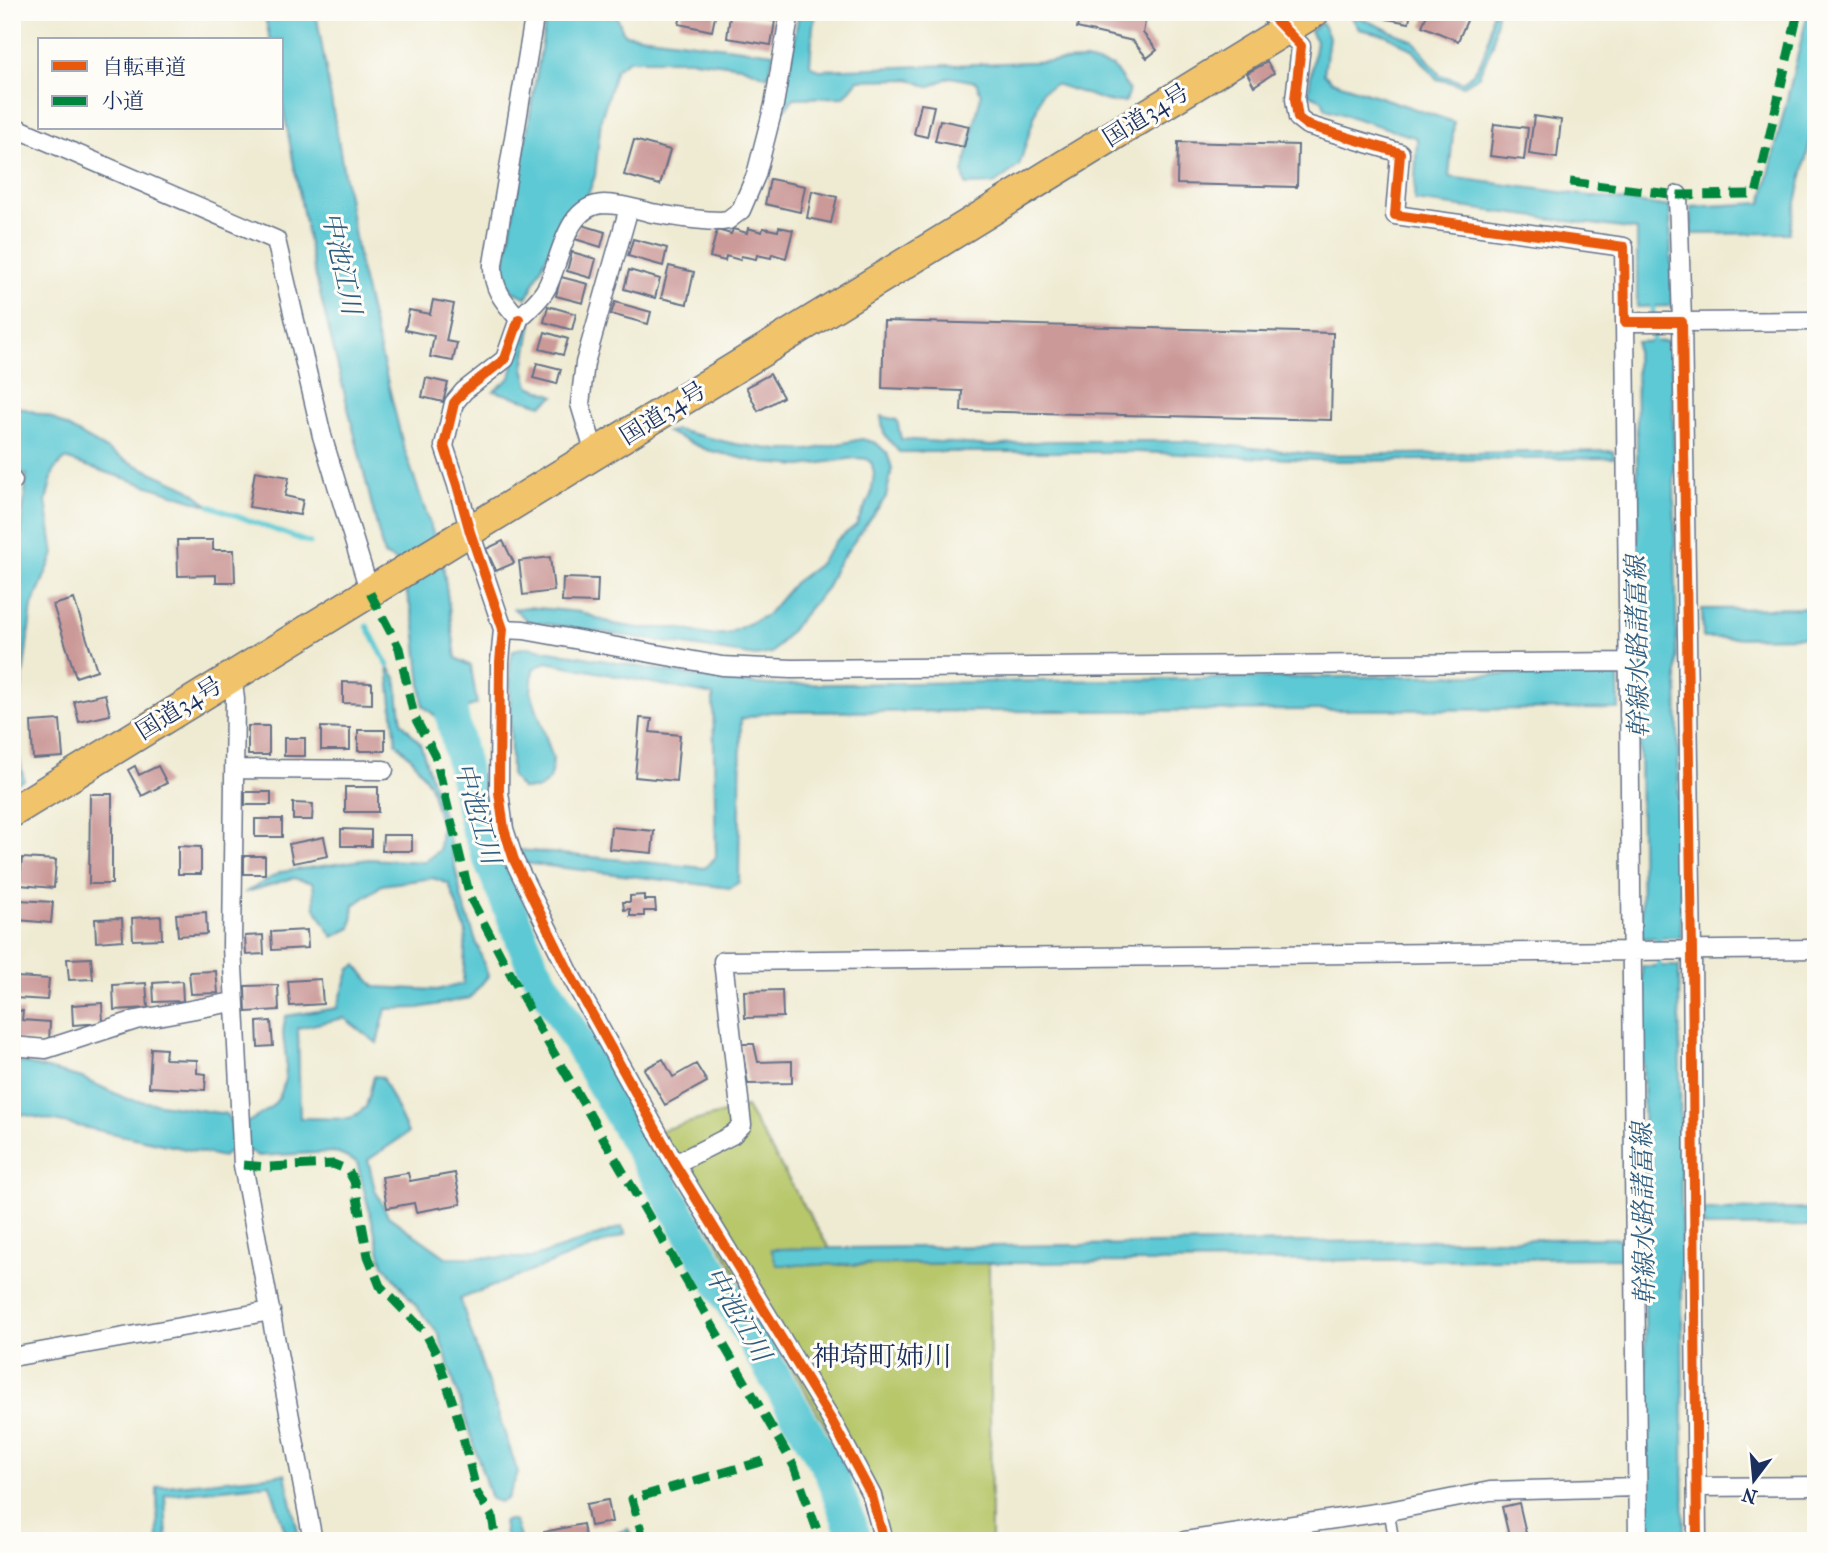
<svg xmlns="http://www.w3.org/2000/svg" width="1828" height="1553" viewBox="0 0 1828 1553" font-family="'IM FELL French Canon','Noto Serif JP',serif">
  <rect width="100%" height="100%" fill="#fdfcf7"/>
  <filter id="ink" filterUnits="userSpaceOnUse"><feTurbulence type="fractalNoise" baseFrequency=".0143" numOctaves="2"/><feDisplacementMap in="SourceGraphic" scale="14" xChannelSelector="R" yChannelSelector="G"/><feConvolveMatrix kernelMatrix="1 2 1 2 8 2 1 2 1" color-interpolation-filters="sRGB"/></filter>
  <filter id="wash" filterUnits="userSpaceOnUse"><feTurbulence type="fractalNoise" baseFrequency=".00686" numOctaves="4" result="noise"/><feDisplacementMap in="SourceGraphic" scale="28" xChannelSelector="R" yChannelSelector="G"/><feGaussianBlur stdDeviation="1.57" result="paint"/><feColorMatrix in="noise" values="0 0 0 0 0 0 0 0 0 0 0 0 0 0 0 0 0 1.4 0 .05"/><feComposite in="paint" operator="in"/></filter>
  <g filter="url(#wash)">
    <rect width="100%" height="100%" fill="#efebd3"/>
    <path fill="#b7c76a" stroke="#697b64" stroke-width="2" d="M746,1107L839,1265L989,1263L991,1541H877L865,1494L654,1132Z"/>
    <path fill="#5dc9d4" stroke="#3c7c99" stroke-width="2" d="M264,12H316L361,272L403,445L434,536L399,562L384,555L313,265L282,102V40H270Z
      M547,12H615L624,34L774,53L768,77L741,66L694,60H629L616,69L601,119L595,176L587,197L572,207L564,219L527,298L513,291L503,275Z
      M799,12H817L813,26L810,65L819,70L1086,60L1113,67L1129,90L1125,102H1110L1055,84L1042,92L1019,166L994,184L966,185L963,173L981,95L976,82L950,77L929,87L910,79L858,80L844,97L794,98L782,113Z
      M1492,12H1497L1493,45L1478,77L1464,86L1437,79L1412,49L1386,35L1359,29L1349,13L1414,41L1440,75L1463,82C1486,66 1490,38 1492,12Z
      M1808,12H1816V115L1789,233L1692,234L1691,207L1762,203Z
      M1322,23L1329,37L1324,74L1332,81L1454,122L1449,177L1670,207L1672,306L1637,307V230L1414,201L1417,138L1326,109L1322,100L1308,94L1316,41L1310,31Z
      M532,322L524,368L529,386L555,396L542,405L494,391L510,378L521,331Z
      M1672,341L1681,937L1642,938L1636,342Z
      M12,405L50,417L127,461L189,489L210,506L65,459L54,470L46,501L54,554L32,606L15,739L24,780L12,786V612L27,475L12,469Z
      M881,416L897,420L901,439L991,446L1047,441H1182L1323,455L1613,451L1614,458L1337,461L1137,452H899L884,434Z
      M676,430L735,444L778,450H809L862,439L876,443L887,453L892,468L886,497L835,568L827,587L772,653L756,656L528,621L514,609L527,607L580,612L614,624L639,628H677L708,635L727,634L767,615L794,583L818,565L836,541L856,525L871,495L874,474L872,464L867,459L855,458L801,466L763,463L707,450L667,432Z
      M443,564L456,658L471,666L477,704L438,718L423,706L415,625L405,587Z
      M1816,608V637L1703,638L1702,609Z
      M527,647L722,681L769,685L1618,673L1619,709L770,712L741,719L739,882L730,888L524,863L519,850L705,868L716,857L713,695L546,662L533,669L531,692L553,759L550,779L539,789H522L511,776L510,665L513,650Z
      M388,666L396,678L402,723L420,743L446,825L462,900L488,976L470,998L419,1008L386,1009L377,1043L344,1018L298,1028L300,1118L350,1119L366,1107L374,1076L382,1077L408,1133L368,1160L375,1190L388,1216L446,1257L532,1258L622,1227L626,1234L460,1299L518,1473L507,1499L499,1502L491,1499L439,1335L383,1264L357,1162L334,1152L258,1156L245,1149H233L223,1157L12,1112V1060L82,1078L127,1099L226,1114L235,1129C269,1110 287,1105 286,1060C285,1039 280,1039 286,1016L337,1008L350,969L356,965L375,987L437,990L463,984L466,932L449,884L433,878L382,885L354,905L351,928L333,937L315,908L313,883L293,878L244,893L281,872L369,859L425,862L439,850L441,825L430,785L413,760L396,743Z
      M1642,966H1679L1684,1541H1647Z
      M1816,1209V1226L1704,1227L1703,1210Z
      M1622,1238L1623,1258L777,1265L771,1249Z
      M285,1474L300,1541H288L270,1484L165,1495L167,1541H158L157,1487Z
      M508,1520L515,1522L521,1541H506L503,1522Z
      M628,1529L633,1541H602V1539Z"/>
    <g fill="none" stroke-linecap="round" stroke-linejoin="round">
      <path stroke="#5dc9d4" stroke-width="5" d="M1653,301V348
        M210,506L310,543
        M367,626L388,666
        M1659,931V971"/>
      <path stroke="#5dc9d4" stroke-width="33" d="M442,671L477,828L532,964L830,1471L856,1541"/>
    </g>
    <g id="blocks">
      <path fill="#cb9998" d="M682,12H716L712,31L679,24Z
        M1081,12H1147L1143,33L1157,50L1147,58L1133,41L1077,28Z
        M1388,12H1411L1409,23L1387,19Z
        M1428,12H1460L1469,16L1458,41L1422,26Z
        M730,15L775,21L771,45L727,38Z
        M1267,62L1274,73L1254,86L1247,73Z
        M921,104L934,106L927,137L914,134Z
        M1534,116L1561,120L1557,158L1529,154Z
        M940,120L969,126L964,147L935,141Z
        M1494,124L1528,128L1524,160L1490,156Z
        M634,140L670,150L660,185L624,175Z
        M1178,142L1298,145L1297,187L1177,184Z
        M770,179L805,186L800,212L765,204Z
        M812,191L837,197L831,223L807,218Z
        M579,224L605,232L601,247L575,239Z
        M779,227L793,230L786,258L772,254L771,258L757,255L756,259L741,256L740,260L726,256L725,261L710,257L717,230L731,234L733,229L747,233L748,228L762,232L763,228L778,231Z
        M633,239L667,248L663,266L628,256Z
        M572,252L596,259L591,278L567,271Z
        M669,266L694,272L687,304L661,298Z
        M629,270L660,279L655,298L624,289Z
        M561,277L588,284L583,303L556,296Z
        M433,300L454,304L446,341L457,343L453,361L430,357L434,336L405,330L409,310L430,314Z
        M615,302L651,312L648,324L611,314Z
        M548,306L576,314L572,330L544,322Z
        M884,321L1333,333L1331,420L961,411L962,391L882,388Z
        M545,332L568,339L563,355L540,349Z
        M537,363L561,369L557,384L533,378Z
        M770,374L783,397L758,411L746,387Z
        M426,378L448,383L443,402L422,397Z
        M255,471L289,477L285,496L303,500L300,515L249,507Z
        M177,540H213V550H234L235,582H216V575L178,576Z
        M503,541L514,563L496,571L486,549Z
        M550,557L554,591L523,595L519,561Z
        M563,578L598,579L597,603L562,602Z
        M74,599L97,670L76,677L53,605Z
        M343,682L372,683V704L343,703Z
        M105,694L110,715L79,722L74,701Z
        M640,718L652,719L650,732L680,735L676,781L635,777Z
        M60,720L63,757L33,759L31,722Z
        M248,726H269V755H248Z
        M321,727L350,728V750H321Z
        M358,730H385V751H358Z
        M284,738H305V756H284Z
        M135,766L139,775L158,766L167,783L142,796L128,770Z
        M345,787H378V812H345Z
        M245,792H271V805H245Z
        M90,794H112V884H89Z
        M293,803L313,804L312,820H293Z
        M255,819H282V837H255Z
        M611,827L654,831L652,853L609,849Z
        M341,829L371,830V846H341Z
        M383,835H412V851H382Z
        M324,837L328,856L293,863L289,844Z
        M178,846L201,847V874H178Z
        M244,856H265V874H244Z
        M22,858L56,860L54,888L20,885Z
        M644,895V900H655L656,911H644V916H630V909L624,910L623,902H630V896Z
        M19,900L53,902L51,923L18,920Z
        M206,912L207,934L178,936L176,914Z
        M161,916L162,939L133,940L132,918Z
        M122,918L123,940L96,942L95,919Z
        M307,930L308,948L272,950L271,932Z
        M263,935L264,954L246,955L245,936Z
        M91,958L93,979L69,980L67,959Z
        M216,971L218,993L191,994L189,972Z
        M15,977L49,979L47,1000L14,998Z
        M321,979L323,1004L290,1006L288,981Z
        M182,981L183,1001L154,1002L153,983Z
        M146,983L148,1008L114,1010L113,985Z
        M278,985L279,1010L246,1012L245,986Z
        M782,990L783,1017L745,1018L744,991Z
        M102,1003L103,1023L73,1025L72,1005Z
        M12,1010L23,1011L22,1020L50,1022L49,1042L12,1039Z
        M271,1021L273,1046L258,1047L257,1022Z
        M741,1044H754L758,1062L792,1061V1083L748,1084Z
        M151,1048L166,1049L165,1059L197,1060V1073L206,1074L205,1090L149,1087Z
        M663,1059L673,1077L696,1064L707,1082L665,1105L644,1069Z
        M408,1173L410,1181L455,1173L461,1204L416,1212L414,1203L387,1208L382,1177Z
        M608,1500L612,1522L590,1526L586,1504Z
        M1519,1503L1526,1533L1509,1536L1502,1507Z
        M583,1524L586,1541H545L544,1532Z
        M1448,1536L1449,1541H1404V1537Z"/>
    </g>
  </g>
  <g filter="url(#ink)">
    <use href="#blocks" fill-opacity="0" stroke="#657187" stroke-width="2"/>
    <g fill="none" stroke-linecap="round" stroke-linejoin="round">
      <g stroke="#657187" stroke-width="12">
        <path id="service" d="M1389,1511L1394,1541"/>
      </g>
      <g stroke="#657187" stroke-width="21">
        <path id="minor" d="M535,12L493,264C492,288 503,301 519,319C528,309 541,300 547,287C561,260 565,205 604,204C620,204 637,209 652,213C675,217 697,221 721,221L728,220L741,210L756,175L774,105L790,12
          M1268,12L1301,46L1295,99L1298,118L1307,125L1400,153L1395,215L1624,247L1625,322H1682L1692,951L1697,1541
          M12,126L276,240L322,436L370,593
          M1678,195L1682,322L1816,321
          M519,319L505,359L464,391L454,403L444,446L457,485L470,532L503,629L500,662L499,792L504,829L514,860L571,976L675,1164L832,1421L872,1496L884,1541
          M1625,322L1638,1541
          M595,454L580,404L585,363L629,208
          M12,480L13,481
          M503,629L524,630L722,666L792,669L1627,662
          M232,676L235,699L232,946L243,1165L313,1541
          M235,769L384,770
          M12,1046L46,1049L136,1020L233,1002
          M675,1164L732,1135L742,1125L723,961L1816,949
          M12,1357L271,1311
          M1697,1487L1816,1486
          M1185,1541L1389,1511L1490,1491L1637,1487"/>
      </g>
      <g stroke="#657187" stroke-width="33">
        <path id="trunk" d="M12,812L1314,12"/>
      </g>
      <use href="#service" stroke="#fff" stroke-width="9"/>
      <use href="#minor" stroke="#fff" stroke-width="18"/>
      <use href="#trunk" stroke="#f1c36a" stroke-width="30"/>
      <path stroke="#00873e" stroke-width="9" stroke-dasharray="18 9" stroke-linecap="butt" d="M1570,182L1678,195L1756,194L1798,12
        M370,593L399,648L414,716L435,755L470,897L537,1024L794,1466L821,1541
        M243,1165L269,1167L333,1164L348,1170L354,1181L368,1256L380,1286L425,1332L437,1355L458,1418L477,1493L492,1516L496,1541
        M644,1541L632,1499L767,1460"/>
      <g stroke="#fdfcf7" stroke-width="15">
        <path id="cycleway" d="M1268,12L1301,46L1295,99L1298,118L1307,125L1400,153L1395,215L1624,247L1625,322H1682L1692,951L1697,1541
          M519,319L505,359L464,391L454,403L444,446L457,485L470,532L503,629L500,662L499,792L504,829L514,860L571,976L675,1164L832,1421L872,1496L884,1541"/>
      </g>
      <use href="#cycleway" stroke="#e8590c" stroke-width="10"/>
    </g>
  </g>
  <g text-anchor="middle" stroke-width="6" stroke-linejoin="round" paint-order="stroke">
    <g font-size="24" fill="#1b2f5e" stroke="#fdfcf7">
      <text transform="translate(1146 115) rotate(-32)" y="8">国道34号</text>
      <text transform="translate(663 413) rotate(-32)" y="8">国道34号</text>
      <text transform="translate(179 708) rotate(-32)" y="8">国道34号</text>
    </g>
    <g font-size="26" font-style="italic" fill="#2f5d81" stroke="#fdfcf7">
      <text transform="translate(342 263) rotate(78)" y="9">中池江川</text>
      <text transform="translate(1637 647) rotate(-91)" y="9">幹線水路諸富線</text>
      <text transform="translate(478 813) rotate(74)" y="9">中池江川</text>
      <text transform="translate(1643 1214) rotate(-91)" y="9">幹線水路諸富線</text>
      <text transform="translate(738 1314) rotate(60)" y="9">中池江川</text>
    </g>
    <g font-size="28" fill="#1b2f5e" stroke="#fdfcf7">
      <text x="882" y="1366">神埼町姉川</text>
    </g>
  </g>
  <rect width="1828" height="1553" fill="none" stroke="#fdfcf7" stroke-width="42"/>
  <rect x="38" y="38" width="245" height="91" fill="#fdfcf7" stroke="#a3aaba" stroke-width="2"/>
  <rect x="52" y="61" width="35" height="10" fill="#e8590c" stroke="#a3aaba" stroke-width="2"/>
  <text x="102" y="74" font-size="21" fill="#1b2f5e">自転車道</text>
  <rect x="52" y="96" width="35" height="10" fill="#00873e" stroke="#a3aaba" stroke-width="2"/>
  <text x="102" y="108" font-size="21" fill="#1b2f5e">小道</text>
  <g transform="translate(1754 1480) rotate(196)" stroke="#fdfcf7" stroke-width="5" paint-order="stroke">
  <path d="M0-5L12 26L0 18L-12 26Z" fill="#1b2f5e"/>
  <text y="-10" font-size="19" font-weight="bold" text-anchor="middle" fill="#1b2f5e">N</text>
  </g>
</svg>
